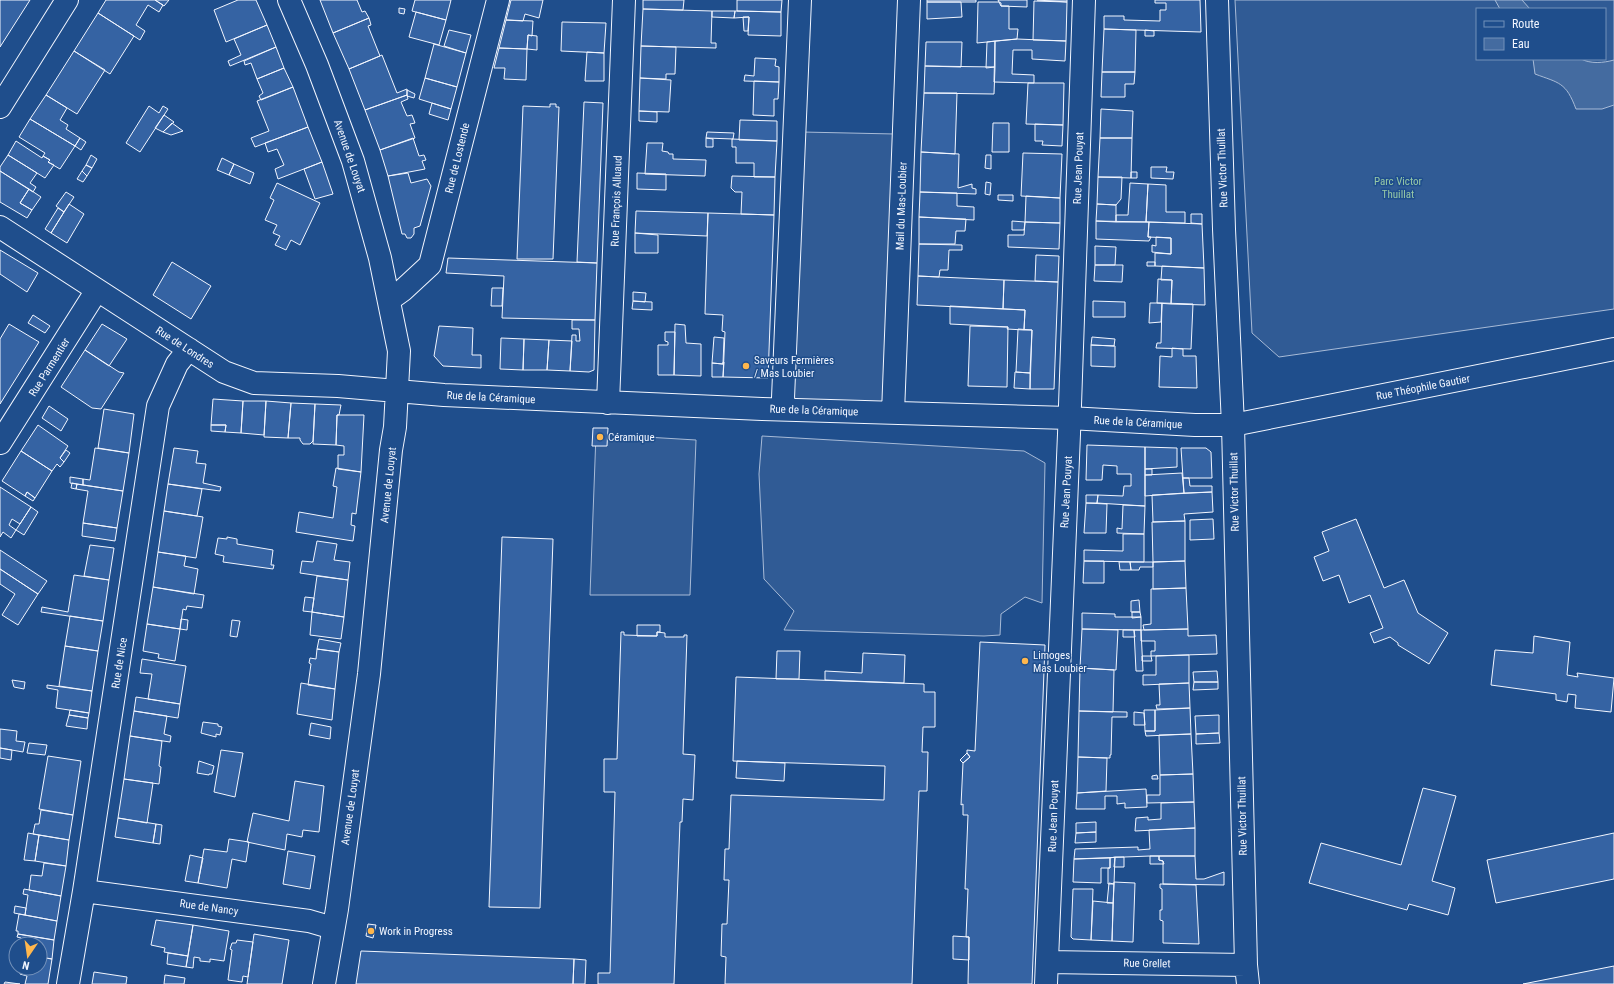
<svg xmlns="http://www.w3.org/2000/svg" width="1614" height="984" viewBox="0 0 1614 984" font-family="'Roboto Condensed',sans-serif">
  <rect width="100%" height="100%" fill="#1f4e8c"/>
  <path fill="#305b95" stroke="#a8bbd7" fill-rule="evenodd" d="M1235,0H1614V309L1279,357L1252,333ZM1477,9H1605V59H1477Z
    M802,132L895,134L885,405L790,400Z
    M596,434L696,440L690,595H590Z
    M762,436L1024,451L1045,463L1042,603L1025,597L1001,614L1000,635L984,636L784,630L794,611L764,579L759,474Z"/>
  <path fill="#446ba0" stroke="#a8bbd7" d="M1495,0H1522L1530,9H1500Z
    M1533,59H1581C1591,64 1603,63 1614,60V105L1602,109H1576C1566,82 1559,83 1535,74Z"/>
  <path fill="#3563a3" stroke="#f2f6ff" d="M0,0H30L0,47Z
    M106,0H155L163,5L159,12L148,5L136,25L145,31L140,40L98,13Z
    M155,0H169L164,6Z
    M238,0H256L267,25L226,42L214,10Z
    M320,0H357L362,12L365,11L369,18L333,33Z
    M415,0H451L446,20L412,11Z
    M511,0H543L539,18L525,14L523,21L506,20Z
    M643,0H684L683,10L643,9Z
    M737,0H782L781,12L737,11Z
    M927,0H976V2H927Z
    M998,0H1027V7L1001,6Z
    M1037,0H1067V2Z
    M1155,0H1200L1201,32L1104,29V16H1124V20L1160,21V10H1166V3H1155Z
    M1034,1L1067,2L1066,41L1033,40Z
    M927,2H961L962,17L927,19Z
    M978,2H999L1001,3V6H1009V29H1018L1017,39L977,43Z
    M399,8L405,9L404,14L399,13Z
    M643,9L712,11L711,43H716V48L641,46Z
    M712,11H735L734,18L712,17Z
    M735,11L781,12V36L748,35L749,17L734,18Z
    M416,12L446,20L439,45L409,37Z
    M98,13L134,36L110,74L74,51Z
    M743,17H749L748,31H744Z
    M369,18L371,25L368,26L380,56L349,69L333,33Z
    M506,20L533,21L532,36L528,35L527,49L499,48Z
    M562,22L606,23L604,53L561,51Z
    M267,25L276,47L230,66L228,61L241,55L234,39Z
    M1104,29L1136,30L1135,72H1102Z
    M449,30L471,35L466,53L444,46Z
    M1145,30L1154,31V36H1145Z
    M528,35L537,36V50L527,49Z
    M1017,39L1066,41L1065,61L1032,59V50H1013L1012,74L1034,75V83L994,82L995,41Z
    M995,41V67L986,68L987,42Z
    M926,42H962L961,67L925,66Z
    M434,44L466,53L457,87L425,78Z
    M641,46L676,47L675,74H666V79L640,78Z
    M276,47L284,68L257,79L251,63L245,65L244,61Z
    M499,48L527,49L526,80L504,79L505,68H494Z
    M74,51L105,70L77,114L46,95Z
    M587,52L604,53V81H585Z
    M382,55L397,93L407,89V95L365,110L349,69Z
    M755,58L776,59L775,66L779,67V82L744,81L745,75L754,76Z
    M925,66L995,67L994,94L924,93Z
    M284,68L293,87L261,100L259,96L263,93L257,79Z
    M1102,72H1135L1134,84H1125V97H1101Z
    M425,78L457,87L451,109L419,99Z
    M640,78L671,80L669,112L639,111Z
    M754,81L779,82L778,99H774V116L753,115Z
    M1028,83H1064L1063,125L1026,124Z
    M293,87L308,127L255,147L251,138L269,131L257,101Z
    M407,90L415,94L414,98L407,96Z
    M924,93H957L955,154L921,152Z
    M46,95L67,108L60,120L68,125L66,129L80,138L75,146L30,119Z
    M407,95L408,99L401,102L407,116L412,115L415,123L410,124L415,138L380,150L365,110Z
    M584,102L603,103L597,263L577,262Z
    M432,103L451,109L448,120L429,114Z
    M550,104H556V107H559L553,259H517L523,106L550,107Z
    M149,106L159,113L163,106L168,109L140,152L126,143Z
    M1101,109L1133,111L1132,138H1100Z
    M639,111L657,112V122L639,121Z
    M164,115L174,122L163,132L155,128Z
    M30,119L75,146L60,169L48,162L50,160L43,156L45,153L19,137Z
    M740,120L777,121V141L739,140Z
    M172,123L183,131L171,135L163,132Z
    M993,123H1009V152H992Z
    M1035,124L1063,125L1062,146L1042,145L1043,141H1035Z
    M308,127L322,162L278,179L275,169L284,165L277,149L268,152L265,143Z
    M707,132L734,133L733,139L706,138Z
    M80,138L86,142L81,150L75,146Z
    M413,138L419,156L424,155L426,160L422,161L425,169L388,176L380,150Z
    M706,138L713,139V147H706Z
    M1100,138H1132L1131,178L1098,177Z
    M732,139L777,141L775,177H754V163H736V147H732Z
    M16,141L42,158L43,156L50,160L48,162L54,165L45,178L8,155Z
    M647,143H663L662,151L668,152L669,154H673V159L706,160L705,176L645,174Z
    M921,152L959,154L958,188L972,184V188L976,189V194L920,192Z
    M1023,153L1062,154L1060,198L1021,196Z
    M8,155L37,173L30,183L36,187L33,192L0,171V167Z
    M91,155L97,159L92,168L86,165Z
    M986,155H991V169L985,168Z
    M222,158L234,164L229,175L217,170Z
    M322,162L333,194L315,199L304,169Z
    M234,164L254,173L250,184L229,175Z
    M86,165L92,168L87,176L82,171Z
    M1151,167H1167L1166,172H1174L1173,179L1151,178Z
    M0,171L29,189L20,203L32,210L27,218L0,202Z
    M82,171L87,176L83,182L77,179Z
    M1131,172H1137V178H1131Z
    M408,173L411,183L427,179L431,186L420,226L414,228V234L411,238H407L405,234H402L388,176Z
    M637,173L666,174V190L637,189Z
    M732,176L775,177L774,215L741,214L742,192H735L731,188Z
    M1098,177H1122L1121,199L1116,205L1097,204Z
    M986,182L991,183L990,195L985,194Z
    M277,183L320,203L300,245L291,240L286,250L275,245L280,236L273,233L277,225L265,220L274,200L270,198Z
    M1130,183L1148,184L1146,222H1116V215H1128Z
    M1148,184L1166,185V212H1185V223L1146,222Z
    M29,189L41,197L32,210L20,203Z
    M66,192L74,197L64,212L56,206Z
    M920,192L957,193V206L974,207V220L919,217Z
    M998,195H1013V201L998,200Z
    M1026,196L1060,198V223L1025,222Z
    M69,204L84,214L67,243L51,233Z
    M1097,204L1116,205V222L1096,221Z
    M58,208L64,212L51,233L45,229Z
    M636,211L708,213L707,236L635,233Z
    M708,213L774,215L768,378L723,377L725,332L722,331L723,315L705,314Z
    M1191,214H1202V224L1191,223Z
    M919,217L966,219L965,231H956L955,244H919Z
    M1012,221L1025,222L1024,230H1012Z
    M1096,221L1149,222L1148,237H1151L1149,241L1096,239Z
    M1025,222L1060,223L1059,249L1008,247V235H1024Z
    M1149,222L1202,224L1204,268L1155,266V253L1171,254V238L1148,237Z
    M635,233L658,235V253H635Z
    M1156,237L1171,238V254L1152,252V245L1156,246Z
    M919,244L962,245V250H949L948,270H940L939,277L918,276Z
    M1095,246L1116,247L1115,265H1095Z
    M0,250L38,273L27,292L0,274Z
    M1036,255L1059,256L1058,282L1035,281Z
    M448,258L597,263L595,320L502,318L504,276L446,273Z
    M172,262L211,286L191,319L153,295Z
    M1147,262H1155V266H1147Z
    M1095,265H1123L1122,282L1094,281Z
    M1162,266L1204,268L1205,305L1171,304L1172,280H1161Z
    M918,276L1004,280L1003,309L917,305Z
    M1158,279L1172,280L1171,304L1157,303Z
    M1004,280L1058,282L1054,389H1030L1032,330H1024L1025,310L1003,309Z
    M492,288H503L502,306H491Z
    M633,292L646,293L645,302L633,301Z
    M633,301L652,302V310L632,309Z
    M1093,301L1125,302V317H1093Z
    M1150,303H1162L1161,322L1149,323Z
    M1162,303L1193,304L1191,349L1156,348L1157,343H1161Z
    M950,306L1025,310L1024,330L1007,329L1008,327L950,324Z
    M33,315L50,326L45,333L28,323Z
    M572,320H595L594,370L589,372L570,371L572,335H576V341H580L579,329H572Z
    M9,324L39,342L0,404V339Z
    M102,324L127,339L109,366L85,350Z
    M675,324L685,325L686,343L701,344V376L674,375Z
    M439,326L473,328L472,355H481V368L443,366L434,356Z
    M970,326L1008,327L1007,387L968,386Z
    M1018,329L1032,330L1030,373L1016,372Z
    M665,332H675L674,375H658V345H668V342L665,341Z
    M714,337L724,338L723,364L712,363Z
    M1092,337L1115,339L1114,346L1091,345Z
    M501,338L524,339L523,370L500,369Z
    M524,339L549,340L547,370H523Z
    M549,340L572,341L570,371L547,370Z
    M1091,345L1115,346V367L1091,366Z
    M1172,348L1183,349V356H1196L1197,388L1159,387L1160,356L1172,357Z
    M85,350L119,372L124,373L101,409L92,408L61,387Z
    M723,362H724L723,377H712V363L723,364Z
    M1015,372L1030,373V389L1014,388Z
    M213,399L243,401L241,433L225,432L226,425H211Z
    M243,401H266L264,435L241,433Z
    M266,401L291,403L288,438L264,437Z
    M291,403L315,404L313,441L310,444H303L300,440V438H288Z
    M315,404L341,405L339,415H337L336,445L313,444Z
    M49,406L68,419L61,431L42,418Z
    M104,409L134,414L129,453L98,448Z
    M337,415H364L361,472L338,469V455H344V446L336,445Z
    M38,425L68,446L60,458L64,462L60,467L57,464L52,471L21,451Z
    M211,425H226L225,432L211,431Z
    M593,428H608L607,446H592Z
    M1087,445L1145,447V506L1097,503L1098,495L1123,496L1124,486H1131V474H1117V466L1103,465L1102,480H1086Z
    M1145,447L1177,448V467L1145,469Z
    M95,448L129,453L123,491L83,485V479L90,480Z
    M174,448L198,451L196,463L206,464L203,483L221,487L220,491L168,484Z
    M1181,448H1206L1211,452L1212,478H1183Z
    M66,450L70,453L64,462L60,458Z
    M21,451L52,471L35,498L27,492L25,496L2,481Z
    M336,468L361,472L356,514L352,513L351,525L355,526L353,541L296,532L299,512L333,518L337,487L333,486Z
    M1145,469H1152V475H1145Z
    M1182,473L1184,493L1145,496V475Z
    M70,477L83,479V485L70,483Z
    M1183,478H1189L1190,486H1212V492L1184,493Z
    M72,483L77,484L76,489L71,488Z
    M77,484L123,491L117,528L83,523L88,491L76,489Z
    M168,484L202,489L197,516L164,511Z
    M0,487L31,507L20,524L12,519L9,525L16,530L11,538L3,532L0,537Z
    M27,492L35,498L33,501L25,496Z
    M1212,492L1213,512L1184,514L1185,521L1153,522L1152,495Z
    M1086,495H1098L1097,503H1086Z
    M1086,503L1107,504L1106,533H1084Z
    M1123,505L1145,506L1144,534L1117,533V528L1122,529Z
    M31,507L38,512L24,535L16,530Z
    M164,511L203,517L196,558L158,552Z
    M1213,519L1214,539L1190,540V520Z
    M1356,519L1384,588L1404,580L1418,613L1448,633L1429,664L1398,645V643L1390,637L1374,643L1370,633L1383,628L1370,595L1349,603L1339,575L1323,581L1314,557L1329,551L1322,532Z
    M1185,521V561L1153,562L1152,522Z
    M83,523L117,528L115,541L82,536Z
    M1123,534H1144V562L1084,561V550L1123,551Z
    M227,537L237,539V544L273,550L271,565H274L273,569L223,562L224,556L215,554L218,538L227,539Z
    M502,537L553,539L540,908L489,907Z
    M317,541L337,544L334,560L350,562L348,580L300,573L302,561L313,562Z
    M90,545L114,548L109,580L84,576Z
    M0,550L47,581L38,594L0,569Z
    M158,552L186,556L184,566L198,569L194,594L153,587Z
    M1084,561H1104V583H1083Z
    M1185,561L1186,588L1153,589V562Z
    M1119,562H1130L1131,570H1120Z
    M1130,562H1153V567H1140L1139,570H1131Z
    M0,569L38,594L18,625L2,615L15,594L0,584Z
    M74,575L109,580L103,621L41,612L42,607L68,612Z
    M317,576L348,580L344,617L312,612Z
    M153,587L204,595L202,608L187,606L186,610L183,609L180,629L147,624Z
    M1186,588L1188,629L1144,630L1143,625L1151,624V589Z
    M305,597L314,598L312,612L303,611Z
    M1139,600L1140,612H1131V601Z
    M312,612L344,617L341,639L310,635Z
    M1132,612H1140L1141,617L1132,618Z
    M1082,613L1115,614V617H1141V630L1082,629Z
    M70,616L103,621L98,651L65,646Z
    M181,619L188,620L187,630L180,629Z
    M232,620L240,621L237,637L230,636Z
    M147,624L180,629L175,661L158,658L159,654L143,651Z
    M637,625H660V632H657V636H637Z
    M1082,629L1118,630L1116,670L1080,668Z
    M1188,629V636L1216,635L1217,654L1151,656V651H1155V641H1141V630Z
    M1123,630H1134L1135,637H1123Z
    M1134,630H1141L1143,671H1136Z
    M621,632H624V635L657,636V632L665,633V637H684V635H687L683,754L695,755L693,800L683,799L682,822H680L674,984H598V973H610L615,792H604V759H617Z
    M1534,636L1570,642L1567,675L1578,677L1577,673L1614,678L1611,712L1575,708L1576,695L1568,694L1567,702L1556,700V694L1491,685L1495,650L1533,653Z
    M319,639L341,643L339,652L317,649Z
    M980,642L1045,645L1032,984H968L969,937H966L968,889H965L968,815H963V804L961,805L963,763L970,757L967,753V750L975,751Z
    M65,646L98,651L92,691L59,686Z
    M317,649L339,652L335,689L308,685L311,664L309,663L310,658L316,659Z
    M777,651H800L799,679H776Z
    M863,653L905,655L904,683L825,680V671L862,673Z
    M1189,655V683L1143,685V675H1156V656Z
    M1142,656H1151L1152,661H1142Z
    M142,659L186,666L180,704L148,699L152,674L140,673Z
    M1080,668L1114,670L1113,712L1079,711Z
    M1217,671L1218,682H1194L1193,672Z
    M736,677L924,684V692H935V727H923L922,752H928L927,791H919L912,984H725L726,957L721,956L722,924H727L729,880H724L725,849H729L731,795L884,800L885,766L733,761Z
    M12,680L25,682L24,689L14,687Z
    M1194,682H1218V689L1193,690Z
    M301,683L335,689L332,720L297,714Z
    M1189,683L1190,708L1157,709L1156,705H1160L1159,684Z
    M47,685L92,691L89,713L56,708L58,690L47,688Z
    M136,697L180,704L178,718L134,711Z
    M1190,708L1191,734L1146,736L1145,731H1155V710Z
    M70,710L89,713L88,718L69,715Z
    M1144,710H1155V731H1145Z
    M134,711L167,716L164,734L171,736L170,742L130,736Z
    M1079,711L1127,712V717H1112L1111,755H1110V758L1078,757Z
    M1134,712L1144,713L1145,725H1134Z
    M69,715L88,718L87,729L66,726Z
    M1219,715V733L1196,734L1195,716Z
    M203,722L218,724V726L222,727L220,735L216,734V737L201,733Z
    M311,723L331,727L330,739L309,735Z
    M0,729L17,731L16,741L25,742L23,752L0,748Z
    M1219,733L1220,743L1196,744V734Z
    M1191,734L1193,774L1160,775L1159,735Z
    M130,736L162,741L159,766L161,767L159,784L124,779Z
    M29,743L47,745L45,755L27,753Z
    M0,748L12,750L11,760L0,758Z
    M221,750L243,753L235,797L214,792Z
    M967,753L970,757L963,763L960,760Z
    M48,756L81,761L73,815L39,809Z
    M1078,757L1107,758L1106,791L1077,793Z
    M199,761L214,766L212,774H209V775L197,773Z
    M737,761L785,763L784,781L736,778Z
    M1193,774L1194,802L1147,803V795H1160V775Z
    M1157,775L1158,779H1152V776Z
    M124,779L153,783L147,823L118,818Z
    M295,781L324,786L319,832L303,830L302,837L287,834L285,850L247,842L253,813L289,821Z
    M1423,788L1456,796L1432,881L1455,888L1448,915L1409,904L1407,910L1309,883L1321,843L1401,865Z
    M1146,789L1147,807L1125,808V803L1117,804V796H1105V809H1076L1077,793Z
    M1194,802L1195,828L1135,831L1136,818L1148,817V820L1161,819V803Z
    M41,810L73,815L69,840L33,834L35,824H39Z
    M118,818L156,824L153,843L115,837Z
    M1096,822V832L1076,833V823Z
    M156,824L162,825L160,844L153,843Z
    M1195,828V856H1150L1074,859L1075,849L1138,847V850L1150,849L1149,830Z
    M1096,832V842L1075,843L1076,833Z
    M28,833L39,835L35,861L24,860Z
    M1614,833V879L1496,903L1487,860Z
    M39,835L69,840L66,866L35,861Z
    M229,839L249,842L246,862L232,859L227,888L198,883L204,849L227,852Z
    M288,851L315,856L310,889L283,884Z
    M190,855L203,858L198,883L185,881Z
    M1150,856H1159V860L1163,861L1164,864H1150Z
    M1159,856H1195L1196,879H1204L1224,872V885L1163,884V861L1159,860Z
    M1115,857H1124V867H1114Z
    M1115,857L1114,884H1108V868H1110V858Z
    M1110,858V868H1101V883L1073,882L1074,859Z
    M44,863L66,866L61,896L29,890L31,875L42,876Z
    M1114,882L1135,883L1133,942L1112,941Z
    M1109,883L1114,884L1113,903H1107Z
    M1160,884L1196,885L1199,944L1163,943V921L1160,920V910H1162V889L1160,888Z
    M24,889L61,896L57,921L25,915L28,895L23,894Z
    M1073,889H1093L1091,940L1073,939L1071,937Z
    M1093,901L1113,903L1112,941L1091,940Z
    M15,906L26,908L25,915L14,913Z
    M19,914L57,921L54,940L18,934V931H16Z
    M156,920L193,925L188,956L164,952L165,948L151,945Z
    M368,924L376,925L373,938L366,936Z
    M193,925L229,931L224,961L210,959V962L200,961V958L194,957L193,968L186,967Z
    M18,934L54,940L52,959L40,957V944H20L21,938L17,937Z
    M254,934L289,940L282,984H247Z
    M953,936L969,937V960L953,959Z
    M237,940L253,942L248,977L243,976L242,982L228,980L232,950L230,949L232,943H236Z
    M361,951L574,959L573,984H356Z
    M168,953L188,956L186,967L167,964Z
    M40,957L52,959L48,984H25L27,976L20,974L21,968H40Z
    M574,959L586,960L585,984H573Z
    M1614,966V984H1523Z
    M94,972L127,977L126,984H92Z
    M165,975L185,978L184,984H164Z
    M5,982L20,984H4Z"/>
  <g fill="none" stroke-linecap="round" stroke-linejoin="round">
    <g stroke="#f2f6ff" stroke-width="24">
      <path id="minor" d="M289,0L317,65L353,161L380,258L399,351L395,427L391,450L369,674L337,909L324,984
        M1217,0L1224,229L1233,425L1246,965L1248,984
        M0,227L224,372L254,383L338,386L444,395L762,409L1069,418L1195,425H1233L1614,349
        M389,300L403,290L430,265L498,0
        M608,403L624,0
        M785,409L783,398L800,0
        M893,413L909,0
        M0,443L97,290
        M84,891L309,921L333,928
        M1047,962L1246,965
        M68,984L84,891L158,406L177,364L189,349
        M1046,984L1069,434L1084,0"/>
    </g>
    <g stroke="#f2f6ff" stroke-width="24">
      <path id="secondary" d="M0,107L67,0"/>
    </g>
    <use href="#minor" stroke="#1f4e8c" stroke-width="22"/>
    <use href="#secondary" stroke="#1f4e8c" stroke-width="22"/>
  </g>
  <g fill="#ffb74d" stroke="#1f4e8c" stroke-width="1.5">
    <circle cx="746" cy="366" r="4"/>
    <circle cx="600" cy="437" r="4"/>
    <circle cx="1025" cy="661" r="4"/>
    <circle cx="371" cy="931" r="4"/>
  </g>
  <g text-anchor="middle" stroke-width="3" stroke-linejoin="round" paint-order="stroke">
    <g font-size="11" fill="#f2f6ff" stroke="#1f4e8c">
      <text transform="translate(350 156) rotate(71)" y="4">Avenue de Louyat</text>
      <text transform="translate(457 158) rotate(-76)" y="4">Rue de Lostende</text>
      <text transform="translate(1078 168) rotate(-88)" y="4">Rue Jean Pouyat</text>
      <text transform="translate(1222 168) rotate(-92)" y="4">Rue Victor Thuillat</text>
      <text transform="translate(616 201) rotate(-88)" y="4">Rue François Alluaud</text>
      <text transform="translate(901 206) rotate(-88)" y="4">Mail du Mas-Loubier</text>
      <text transform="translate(185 347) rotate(33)" y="4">Rue de Londres</text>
      <text transform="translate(49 367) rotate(-58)" y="4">Rue Parmentier</text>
      <text transform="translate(1423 387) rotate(-11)" y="4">Rue Théophile Gautier</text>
      <text transform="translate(491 397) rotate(3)" y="4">Rue de la Céramique</text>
      <text transform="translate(814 410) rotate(2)" y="4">Rue de la Céramique</text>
      <text transform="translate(1138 422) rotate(3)" y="4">Rue de la Céramique</text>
      <text transform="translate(388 485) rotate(-84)" y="4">Avenue de Louyat</text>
      <text transform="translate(1066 492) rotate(-87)" y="4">Rue Jean Pouyat</text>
      <text transform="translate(1234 492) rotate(-91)" y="4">Rue Victor Thuillat</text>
      <text transform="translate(119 663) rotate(-81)" y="4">Rue de Nice</text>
      <text transform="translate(350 807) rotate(-82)" y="4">Avenue de Louyat</text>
      <text transform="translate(1053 816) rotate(-88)" y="4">Rue Jean Pouyat</text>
      <text transform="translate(1242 816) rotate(-91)" y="4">Rue Victor Thuillat</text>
      <text transform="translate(209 907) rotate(8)" y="4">Rue de Nancy</text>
      <text transform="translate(1147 963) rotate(1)" y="4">Rue Grellet</text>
    </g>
    <g font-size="11" fill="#97c8a6" stroke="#1f4e8c">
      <text x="1398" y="185">Parc Victor<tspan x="1398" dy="13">Thuillat</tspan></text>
    </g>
    <g font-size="11" fill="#f2f6ff" stroke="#1f4e8c" text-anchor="start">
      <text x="754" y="364">Saveurs Fermières<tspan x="754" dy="13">/ Mas Loubier</tspan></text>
      <text x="608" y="441">Céramique</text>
      <text x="1033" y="659">Limoges<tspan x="1033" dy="13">Mas Loubier</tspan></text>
      <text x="379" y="935">Work in Progress</text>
    </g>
  </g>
  <rect x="1476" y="8" width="130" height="52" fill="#1f4e8c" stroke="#7391ba"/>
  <rect x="1484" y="21" width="20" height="6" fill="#1f4e8c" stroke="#7391ba"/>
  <text x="1512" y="28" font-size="12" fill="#f2f6ff">Route</text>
  <rect x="1484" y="38" width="20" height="12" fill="#446ba0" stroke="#7391ba"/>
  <text x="1512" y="48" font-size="12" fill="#f2f6ff">Eau</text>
  <g transform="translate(28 956) rotate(193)"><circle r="19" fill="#1f4e8c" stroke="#7391ba"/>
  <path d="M0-3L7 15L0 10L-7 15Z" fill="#ffb74d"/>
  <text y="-6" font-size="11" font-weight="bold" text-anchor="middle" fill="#f2f6ff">N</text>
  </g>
</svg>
